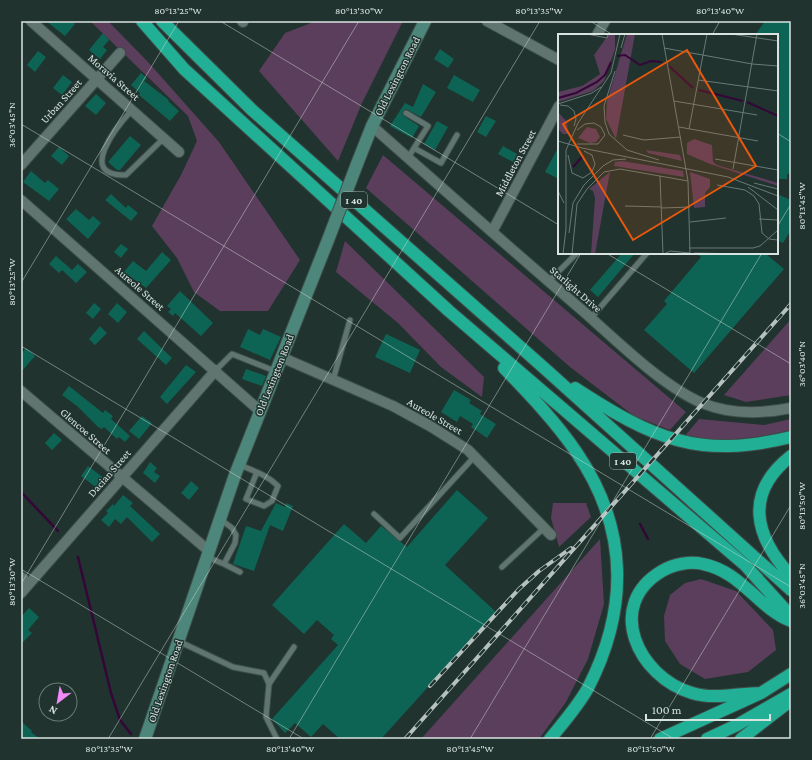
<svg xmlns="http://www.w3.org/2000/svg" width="812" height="760" viewBox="0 0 812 760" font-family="'Crimson Pro',serif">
  <rect width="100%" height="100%" fill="#20332e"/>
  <path fill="#5b3e5b" d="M90,21H108L149,63L219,142L300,260L268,311H220L194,292L177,258L152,226L181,175L197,141L188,116Z
    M316,21H403L362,103L338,161L259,71L285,33Z
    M383,155L686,412L670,430L634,416L570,367L366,188Z
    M345,241L484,377L482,397L441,367L398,323L336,272Z
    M791,319V395L746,402L724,395Z
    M699,419L764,425L791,419V430C755,439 721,442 684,437Z
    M553,503H586L591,517L559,547L551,518Z
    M600,539L604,604L588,659L566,702L539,739H421Z
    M701,579L736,591L773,630L776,650L748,672L705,679L680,664L665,641L664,616L670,595L685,583Z"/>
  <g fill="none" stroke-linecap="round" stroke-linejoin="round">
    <path stroke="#350638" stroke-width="2.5" d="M21,492L58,531
      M640,524L648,539
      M78,557L111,693L120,720L131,734"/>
  </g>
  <path fill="#0e6454" d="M46,21H71L75,24L65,36Z
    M765,21H791V172L787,175V179H777V35H755Z
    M103,33L109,40L103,47L107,50L100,59L89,50Z
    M440,49L454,59L448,68L434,59Z
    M38,51L46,57L35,72L27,65Z
    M141,73L147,78L144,81L169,100L168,101L179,111L170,121L139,95L140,93L131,85Z
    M63,75L72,82L62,95L53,88Z
    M454,75L480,90L473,102L447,88Z
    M423,84L436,92L421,117L406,109L402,113L404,116L419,126L412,138L390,126L405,103L413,107Z
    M96,94L106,103L96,115L85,106Z
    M486,116L496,121L486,137L477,132Z
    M437,121L448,127L435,150L424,144Z
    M130,136L141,145L120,170H117L108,162Z
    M503,146L517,154L513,162L498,154Z
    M559,146V179L545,172Z
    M59,147L69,156L62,165L51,156Z
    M31,171L45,183L48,180L59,189L49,201L23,182Z
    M111,194L126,208L128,205L138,213L131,221L105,200Z
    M777,194L791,200V230L783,243L777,240Z
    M76,209L89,220L93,216L101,223L88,239L66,219Z
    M121,244L128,249L121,258L114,252Z
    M162,252L171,260L146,288L124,272L133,261L146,271Z
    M622,253H635L598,297L590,290Z
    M696,253H765L784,269L694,373L644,330L667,304L664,301L701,257Z
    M56,256L72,270L78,264L87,272L76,283L62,270L59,273L49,264Z
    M180,291L213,323L201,336L175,313L173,316L168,312L171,309L167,306Z
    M94,303L101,309L93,319L86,313Z
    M117,303L127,312L118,323L108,314Z
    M100,326L107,333L95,345L89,339Z
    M248,329L260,335L263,329L281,337L270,360L240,347Z
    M144,331L172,358L166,365L137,339Z
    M386,334L420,350L410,373L375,357Z
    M26,348L35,356L21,372V354Z
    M186,365L196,372L167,404L160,397Z
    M246,369L266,376L262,386L242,379Z
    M69,386L103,413L105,410L113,416L111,419L130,436L125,442L119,437L117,439L104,427L102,429L98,427L77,406L62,395Z
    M454,390L471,400L469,403L482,411L480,414L496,424L487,438L471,427L473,424L460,416L457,422L441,412Z
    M142,416L152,423L139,439L129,431Z
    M54,433L62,440L52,450L45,443Z
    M150,462L157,468L154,472L160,476L155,483L143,473Z
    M88,466L105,479L98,489L81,476Z
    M191,481L199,488L189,500L181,493Z
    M457,490L488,518L445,565L496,612L381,739H340L323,724L311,737L295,723L285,733L272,719L338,645L331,639L334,635L317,620L304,634L272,605L344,524L366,543L381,526L407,547Z
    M123,495L133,503L130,506L160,534L152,542L127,517L121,524L115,519L109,527L101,520L108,513L106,511L113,504L114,506Z
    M276,503L285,507L286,503L293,506L283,531L270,525L254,571L233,564L246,526L261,531Z
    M29,608L39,617L28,630L32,633L21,644V617Z
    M21,721L32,731L31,732L40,739H21Z"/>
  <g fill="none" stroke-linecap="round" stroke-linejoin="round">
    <g stroke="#3e4f4b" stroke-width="7">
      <path id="lane" d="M132,110C117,126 76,177 126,175L164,138
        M406,113L428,126L414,148
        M408,158L414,148L441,163L457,135
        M549,281L577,253
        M591,318L647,253
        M216,370L232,354L275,371
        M333,380L350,320
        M240,465C254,471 267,475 278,486L272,501L264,506L246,499L257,472
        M374,514L400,538L475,456
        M220,519L232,528L236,535L235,543L224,564L240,572
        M207,557L224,564
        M502,567L544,528
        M178,641L233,667L264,673L269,684L266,717L277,739
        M269,684L294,647"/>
    </g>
    <g stroke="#3e4f4b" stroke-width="12">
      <path id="street" d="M31,21L179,152
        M242,21L243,22
        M487,21L559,60
        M597,35L605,21
        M372,126C442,188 512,250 583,311C616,340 662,386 702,403C731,415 761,414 791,408
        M21,165L120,53
        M21,200L260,411
        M492,232L559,106
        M281,357L393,406L430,426L468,450L551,535
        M21,391L209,551
        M21,577L29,584
        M21,593L216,370"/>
    </g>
    <g stroke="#3e4f4b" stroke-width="14">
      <path id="secondary" d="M357,164L372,126L425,21
        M145,739L235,475L328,240"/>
    </g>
    <g stroke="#3e4f4b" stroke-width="14">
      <path id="highway" d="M142,21L184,69L449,311L745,565L791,616
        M162,21L252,110L543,367L791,590
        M504,368C530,395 556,422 577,453C628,528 629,608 588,688C578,706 563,723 550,739
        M575,388C652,438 698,460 791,437
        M791,456C744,493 754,536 791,576
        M761,693C738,693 715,700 692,693C638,677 604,605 662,571C674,564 690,561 703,564C742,572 758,608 791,621
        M660,739L761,693L791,674
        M707,739L737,725L791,694
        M741,739L785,705"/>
    </g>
    <use href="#lane" stroke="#60756f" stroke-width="5"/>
    <use href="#street" stroke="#60756f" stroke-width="10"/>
    <use href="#secondary" stroke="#4d867a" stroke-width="12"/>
    <use href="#highway" stroke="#21af95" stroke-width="12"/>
    <g stroke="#b6c2bf" stroke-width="4">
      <path id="rail" d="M430,686L519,589L539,571L571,548
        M405,739L791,304"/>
    </g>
    <use href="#rail" stroke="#20332e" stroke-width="2.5" stroke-dasharray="8" stroke-linecap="butt"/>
    <g stroke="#3e4f4b" stroke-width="14" stroke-linecap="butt">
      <path id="secondary-bridge" d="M328,240L357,164"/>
    </g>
    <use href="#secondary-bridge" stroke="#4d867a" stroke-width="12"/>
  </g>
  <path fill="none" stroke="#d9e4e1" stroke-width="1" stroke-opacity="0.45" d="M220,21L559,225M590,21L613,35M712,35L720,21M21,124L791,587M777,133L791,142M777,227L791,204M606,253L791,364M21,283L179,21M21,346L674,739M21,569L304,739M21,584L359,21M108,739L540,21M289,739L581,253M470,739L762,253M650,739L791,505"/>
  <g text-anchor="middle" stroke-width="3" stroke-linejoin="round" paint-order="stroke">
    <g fill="#20332e" stroke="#a2afab" stroke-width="1">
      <rect x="341" y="192" width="26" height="16" rx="3"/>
      <rect x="610" y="453" width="26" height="16" rx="3"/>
    </g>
    <g font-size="10" font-weight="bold" fill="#d9e4e1">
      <text x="354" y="204">I 40</text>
      <text x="623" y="465">I 40</text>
    </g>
    <g font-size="11" fill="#d9e4e1" stroke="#20332e">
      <text transform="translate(397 76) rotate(-63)" y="4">Old Lexington Road</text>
      <text transform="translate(114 77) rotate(41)" y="4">Moravia Street</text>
      <text transform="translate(61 101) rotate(-48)" y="4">Urban Street</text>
      <text transform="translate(515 163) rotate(-62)" y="4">Middleton Street</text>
      <text transform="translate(140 288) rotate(41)" y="4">Aureole Street</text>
      <text transform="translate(576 289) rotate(41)" y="4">Starlight Drive</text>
      <text transform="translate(274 375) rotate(-68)" y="4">Old Lexington Road</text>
      <text transform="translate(435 416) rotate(30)" y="4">Aureole Street</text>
      <text transform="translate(86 431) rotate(41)" y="4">Glencoe Street</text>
      <text transform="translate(109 473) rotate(-49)" y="4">Dacian Street</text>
      <text transform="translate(165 681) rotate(-71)" y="4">Old Lexington Road</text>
    </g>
  </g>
  <g transform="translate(558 34)">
    <rect width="220" height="220" fill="#20332e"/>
    <path d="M51,0H57V15L46,47L35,57L0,68V58L24,52L42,40L36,21ZM69,0H77L58,105L48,85L49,67ZM0,78L9,88L10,100H5L0,95ZM29,93L38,95L42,103L38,108L32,109L20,104ZM136,105L154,111L155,128L159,131L220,149V152L152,130L129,120V109ZM88,116L122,121L124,127L90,119ZM64,127L125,137L126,143L56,132L57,128ZM52,138L37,220H33L37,164L35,157L31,155ZM132,138L152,145V153L147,159V173L136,174Z" fill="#5b3e5b"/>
    <path fill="none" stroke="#350638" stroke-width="2" d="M59,22L67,21L82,31L93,27L104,28M111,32L135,54M141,56L185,67M0,64L18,59L39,48L47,41L53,28M189,68L220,82M15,133L24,123"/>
    <path fill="none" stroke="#6a7a76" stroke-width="1" d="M29,0L49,4L50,0M104,0L130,147L132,220M173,0L220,7M63,14L67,0M106,14L194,30L220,32M57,37L46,72L47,88L51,100L69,116L101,126M140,46L220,57M116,67L199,81M0,70L34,59L43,53M2,71L10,72L16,77L18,85L16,92M121,93L200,107M131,95L149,0M19,96L27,90L36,89L43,93L47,101L40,110H19M65,101L86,106L123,103M0,107L24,114L170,143L220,162M10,121L14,139L25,144L34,138L37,130L34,121L26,117M157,125L220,136M175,135L199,0M102,142L105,220M196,149L220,155M159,151L187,156L196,162L201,170L204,199L211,205L220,206M190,153L220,176M0,157L6,169M67,172L104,173M104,174L132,173M201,185L220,186M132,188L168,184M11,199L15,169L26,151L45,132L55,126L68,125M131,214H195L202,212L220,196M136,219L188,220M5,220L8,195V116L20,89L53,39L62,0M14,220L19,170L29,155L46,138L62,135L130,147M106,220L112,217L132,219"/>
    <path fill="#e8590c" fill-opacity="0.15" stroke="#e8590c" stroke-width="2" d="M129,16L198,132L75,206L5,90Z"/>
    <rect width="220" height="220" fill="none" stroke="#d9e4e1" stroke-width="2"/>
  </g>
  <rect width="812" height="760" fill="none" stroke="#20332e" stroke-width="44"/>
  <g transform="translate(58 702) rotate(211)"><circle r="19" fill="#20332e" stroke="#6a7a76"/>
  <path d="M0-3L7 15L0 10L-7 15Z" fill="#f08bf5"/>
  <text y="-6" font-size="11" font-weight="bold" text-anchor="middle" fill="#d9e4e1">N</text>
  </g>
  <path d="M646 714v6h124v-6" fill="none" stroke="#d9e4e1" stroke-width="2"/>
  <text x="652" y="714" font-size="12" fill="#d9e4e1" stroke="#20332e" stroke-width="3" paint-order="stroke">100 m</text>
  <rect x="22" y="22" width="768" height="716" fill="none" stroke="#d9e4e1" stroke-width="1.5"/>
  <g font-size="10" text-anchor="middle" fill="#d9e4e1">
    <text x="178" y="14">80°13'25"W</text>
    <text x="359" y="14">80°13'30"W</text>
    <text x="539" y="14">80°13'35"W</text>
    <text x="720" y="14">80°13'40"W</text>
    <text transform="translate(11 125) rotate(-90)" y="4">36°03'45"N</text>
    <text transform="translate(801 206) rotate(-90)" y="4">80°13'45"W</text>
    <text transform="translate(11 282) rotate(-90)" y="4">80°13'25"W</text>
    <text transform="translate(801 364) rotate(-90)" y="4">36°03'40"N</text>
    <text transform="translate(801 506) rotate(-90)" y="4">80°13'50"W</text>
    <text transform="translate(11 582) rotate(-90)" y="4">80°13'30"W</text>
    <text transform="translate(801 586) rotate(-90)" y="4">36°03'45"N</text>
    <text x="109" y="752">80°13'35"W</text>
    <text x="290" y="752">80°13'40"W</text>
    <text x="470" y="752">80°13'45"W</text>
    <text x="651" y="752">80°13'50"W</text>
  </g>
</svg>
